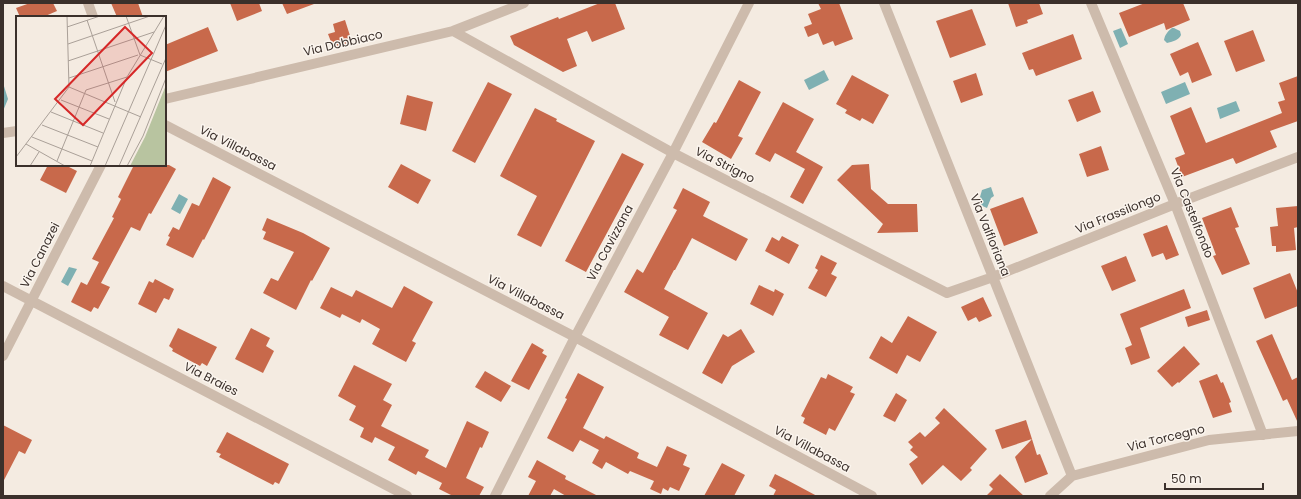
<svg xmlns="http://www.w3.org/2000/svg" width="1301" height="499" viewBox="0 0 1301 499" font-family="Poppins,sans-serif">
  <rect width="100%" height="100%" fill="#f4ebe1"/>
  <path fill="#7fb0b2" d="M1121,28L1128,44L1120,48L1113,31Z
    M1172,28H1174L1180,31L1181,35C1179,40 1172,42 1167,43L1164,40C1165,35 1167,32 1172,28Z
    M824,70L829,80L809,90L804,80Z
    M1185,82L1190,94L1166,104L1161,92Z
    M3,83L8,99L3,111Z
    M1236,101L1240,111L1220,119L1217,108Z
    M991,187L994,196L991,198L987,208L978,204L982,190Z
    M179,194L188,199L180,214L171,209Z
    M69,267L77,269L68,286L61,282Z"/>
  <path fill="#c8694b" d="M30,3H53L57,11L43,17H20L16,8Z
    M111,3H138L143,17H117Z
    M230,3H259L262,11L237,21Z
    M282,3H314V4L287,14Z
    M600,3H615L625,29L592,42L587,31L567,39L577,66L563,72L514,45L510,36L558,17L559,19Z
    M818,3H839L853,39L835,46L833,41L823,45L818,33L808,37L804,27L812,24L808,14L821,9Z
    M1008,3H1039L1043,14L1027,20L1028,23L1016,27Z
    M1145,3H1183L1190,20L1166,30L1164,23L1129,37L1119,13Z
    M972,9L986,45L950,58L936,21Z
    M345,20L352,42L333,47L328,34L335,32L333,24Z
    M208,27L218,51L165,72V45Z
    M1253,30L1265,61L1236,72L1224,41Z
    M1073,34L1082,59L1036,76L1033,69L1029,70L1022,53Z
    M1198,42L1212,75L1192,83L1188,72L1180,76L1170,54Z
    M976,73L983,95L961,103L953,81Z
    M852,75L889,95L873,124L862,118L860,121L845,113L847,110L836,104Z
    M1298,76V121L1270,131L1277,147L1236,164L1233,158L1182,177L1175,158L1185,154L1170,116L1191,107L1206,143L1282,113L1278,102L1285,100L1279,83Z
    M739,80L761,92L738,136L743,138L731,159L702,142L714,122L716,123Z
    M488,82L512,94L475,163L452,151Z
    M1093,91L1101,112L1077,122L1068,100Z
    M407,95L433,102L426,131L400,124Z
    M783,102L814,119L796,152L823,167L803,204L790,197L805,169L775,153L770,162L755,154Z
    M535,108L557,119L556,121L595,141L541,247L517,235L537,196L500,176Z
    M1101,146L1109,170L1087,177L1079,154Z
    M622,153L644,164L586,272L565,261Z
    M401,164L431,180L418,204L388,187Z
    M869,164L871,189L888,204H917L918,232L877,233L883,224L837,180L852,165Z
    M48,165H65L77,171L66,193L40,180Z
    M134,165H169L176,169L151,214L149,213L140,231L131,227L101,283L110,287L98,309L94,307L91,312L71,302L81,282L87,285L99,262L92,259L114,218L112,217L121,199L118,197Z
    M213,177L231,187L204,240L203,239L193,258L166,245L170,237L168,236L173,227L179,230L192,203L199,206Z
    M683,188L710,202L703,216L748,239L736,261L692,238L675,270H674L664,289L708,313L688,350L659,335L669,317L624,292L637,269L643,273L677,210L673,208Z
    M1023,197L1038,233L1004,246L990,209Z
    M1298,206V227L1294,228L1296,250L1276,252V246H1272L1270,227L1278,226L1276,208Z
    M1231,207L1239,227L1235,228L1250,264L1222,275L1213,256L1216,255L1202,218Z
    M267,218L303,233L330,248L312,281L311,280L296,310L263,293L271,278L278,281L294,252L263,239L266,232L262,230Z
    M1167,225L1179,255L1166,260L1163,253L1152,257L1143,234Z
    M782,236L799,245L789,264L765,251L772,237L779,241Z
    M821,255L837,263L831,274L837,277L826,297L808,288L818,270L815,268Z
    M1126,256L1136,281L1112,291L1101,266Z
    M1290,273L1298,293V306L1265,319L1253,288Z
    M155,279L174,289L169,300L164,298L156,313L138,304L149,281L153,283Z
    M759,285L774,292L775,289L784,294L773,316L750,304Z
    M404,286L433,302L412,341L416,343L406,362L372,344L380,329L362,319L360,323L342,314L340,318L320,308L331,287L352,297L356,290L392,308Z
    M1184,289L1191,308L1140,328L1150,358L1131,365L1125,348L1132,345L1120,314Z
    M983,297L992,316L979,322L976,317L968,321L961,307Z
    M1207,310L1210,320L1188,327L1185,317Z
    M908,316L937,332L920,362L907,355L897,374L869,358L881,336L892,343Z
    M178,328L217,347L207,366L202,363L200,366L172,351L173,349L169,346Z
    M251,328L270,338L266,346L274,351L263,373L235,359Z
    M741,329L755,352L732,366L722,384L702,373L723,334L728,337Z
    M1272,334L1292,380L1298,377V423L1287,399L1283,401L1256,341Z
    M532,343L544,350L542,353L547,356L529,390L511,381Z
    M1184,346L1200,364L1179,383L1178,382L1172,387L1157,371Z
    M354,365L392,384L383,400L392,405L381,426L429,450L425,457L446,468L467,421L489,432L482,448L480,447L466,478L484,487L479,496H453L439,489L442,483L418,471L416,475L388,460L395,447L375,437L372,443L360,437L364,428L349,420L356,406L338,396Z
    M485,371L511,386L501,402L475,387Z
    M578,373L604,387L583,428L604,439L606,436L639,453L637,458L657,467L667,446L687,455L683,465L690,468L679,491L670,487L668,491L663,488L661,494L650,489L654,481L630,471L628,474L606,462L602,469L592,463L599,450L580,440L573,452L547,438L567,399L565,398Z
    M828,374L853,387L850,392L855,394L835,431L829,428L826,435L803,423L805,418L801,416L821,377L826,379Z
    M1217,374L1221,383L1223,382L1231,402L1229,403L1232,412L1213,418L1199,381Z
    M896,393L907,400L895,422L883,416Z
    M944,408L987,449L970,468L972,470L961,481L943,465L922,485L909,464L918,457L910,450L913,447L908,442L920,432L925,437L940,423L935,418Z
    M1026,420L1037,455L1040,454L1048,474L1025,483L1015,457L1032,439L1002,449L995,430Z
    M3,425L32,440L25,454L19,451L3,482Z
    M227,432L289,464L279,484L275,482L273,485L219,457L221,454L216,452Z
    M537,460L566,476L565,479L598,496H566L554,489L550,496H528L536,481L528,477Z
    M722,463L745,475L734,496H704Z
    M775,474L787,480L817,496H773L776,490L769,486Z
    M1000,474L1024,496H986L993,489L989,485Z"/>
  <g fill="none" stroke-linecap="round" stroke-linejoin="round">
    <path stroke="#cdbbac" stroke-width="10" d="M88,3L93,17
      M884,3L1072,476
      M1091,3L1175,204L1263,435
      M453,31L673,153L947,293L993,277L1175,204L1298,157
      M165,99L453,31L524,3
      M165,125L575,337L872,496
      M3,133L17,131
      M3,286L407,496
      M3,356L101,165
      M495,496L575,337L673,153L749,3
      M1050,496L1072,476L1209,440L1298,431"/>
  </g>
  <g text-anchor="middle" stroke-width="3" stroke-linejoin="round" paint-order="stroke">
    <g font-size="12" fill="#3b302b" stroke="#fbf5ee">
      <text transform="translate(343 43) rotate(-13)" y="4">Via Dobbiaco</text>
      <text transform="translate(238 148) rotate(27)" y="4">Via Villabassa</text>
      <text transform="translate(725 165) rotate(27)" y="4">Via Strigno</text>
      <text transform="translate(1118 213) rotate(-22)" y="4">Via Frassilongo</text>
      <text transform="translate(1192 213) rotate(68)" y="4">Via Castelfondo</text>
      <text transform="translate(990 235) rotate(68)" y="4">Via Valfloriana</text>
      <text transform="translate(610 243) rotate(-62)" y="4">Via Cavizzana</text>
      <text transform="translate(40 255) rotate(-63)" y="4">Via Canazei</text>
      <text transform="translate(526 297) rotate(27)" y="4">Via Villabassa</text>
      <text transform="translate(211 379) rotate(27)" y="4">Via Braies</text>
      <text transform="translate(1166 438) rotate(-14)" y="4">Via Torcegno</text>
      <text transform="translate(812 449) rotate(28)" y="4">Via Villabassa</text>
    </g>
  </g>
  <g transform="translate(16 16)">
    <rect width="150" height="150" fill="#f4ebe1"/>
    <path d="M150,69V150H114L129,121Z" fill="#b8c4a0"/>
    <path fill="none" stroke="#aaa098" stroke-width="1" d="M110,0L124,39M71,4L99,86M51,11L84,0M52,28L134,0M124,39L146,48M52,45L138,16M53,62L122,39M53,71L125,101M45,84L93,103M35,96L87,117M26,109L82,131M16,121L76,145M10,128L49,150M0,141L53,71L51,0M41,145L70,74L111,61M14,150L23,136M74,150L111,61L148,0M89,150L150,9M103,150L150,42M111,150L127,120L150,62"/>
    <path fill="#d62828" fill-opacity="0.15" stroke="#d62828" stroke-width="2" d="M109,11L136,37L67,109L39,83Z"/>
    <rect width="150" height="150" fill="none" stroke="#3b302b" stroke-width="2"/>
  </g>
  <rect width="1301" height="499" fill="none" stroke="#3b302b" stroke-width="8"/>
  <path d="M1165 483v6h98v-6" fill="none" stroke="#3b302b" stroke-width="2"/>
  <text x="1171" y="483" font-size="12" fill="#3b302b" stroke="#fbf5ee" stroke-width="3" paint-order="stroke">50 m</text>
</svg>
